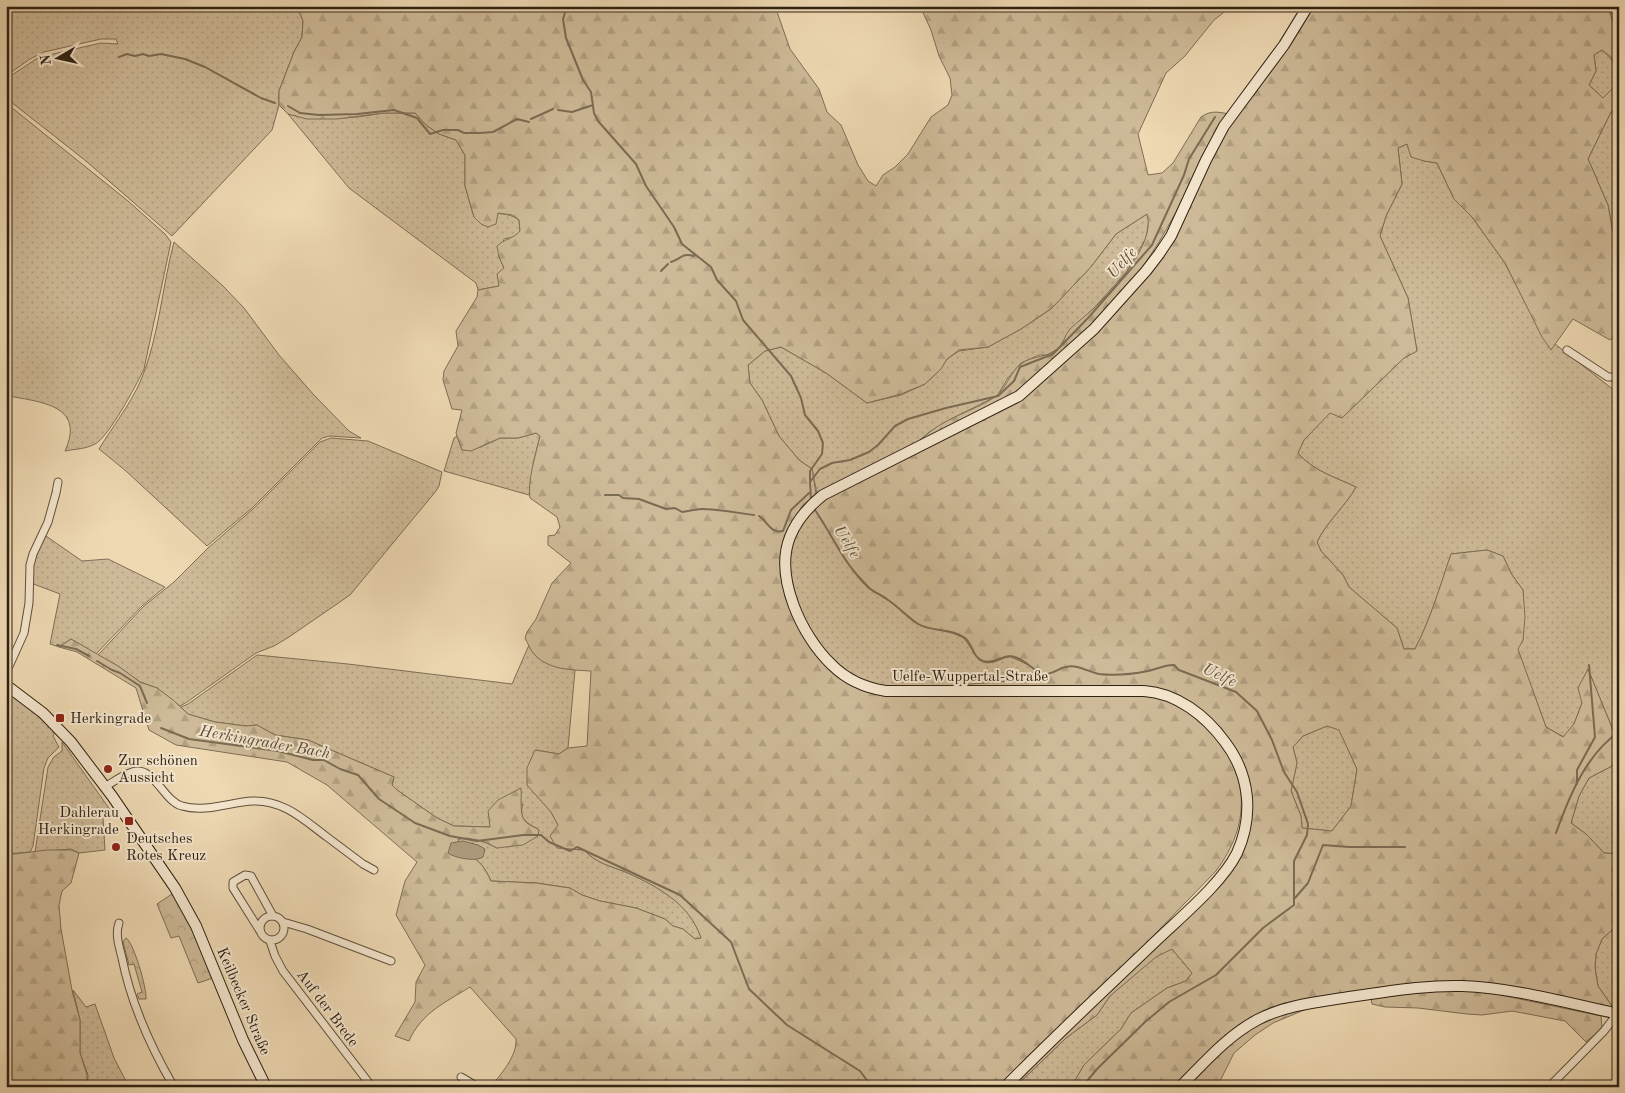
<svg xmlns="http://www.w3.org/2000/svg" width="1625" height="1093" viewBox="0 0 1625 1093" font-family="'Old Standard TT',serif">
  <defs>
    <pattern id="grass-dots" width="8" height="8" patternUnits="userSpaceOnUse" patternTransform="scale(1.25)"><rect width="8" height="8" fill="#ceba98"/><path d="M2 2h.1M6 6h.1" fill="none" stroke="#b1a082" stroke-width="1.8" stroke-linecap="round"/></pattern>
    <pattern id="forest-firs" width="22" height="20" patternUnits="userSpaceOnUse" patternTransform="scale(1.25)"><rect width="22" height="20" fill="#ceba98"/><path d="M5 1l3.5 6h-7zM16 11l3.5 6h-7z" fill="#b1a082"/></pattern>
    <pattern id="park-crowns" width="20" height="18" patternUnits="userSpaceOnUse" patternTransform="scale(1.25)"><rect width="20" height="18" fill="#ceba98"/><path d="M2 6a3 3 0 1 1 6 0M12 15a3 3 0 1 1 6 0" fill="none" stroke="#b1a082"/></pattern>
  </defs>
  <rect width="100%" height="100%" fill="#eed9b3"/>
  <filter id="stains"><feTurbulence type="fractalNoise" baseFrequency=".004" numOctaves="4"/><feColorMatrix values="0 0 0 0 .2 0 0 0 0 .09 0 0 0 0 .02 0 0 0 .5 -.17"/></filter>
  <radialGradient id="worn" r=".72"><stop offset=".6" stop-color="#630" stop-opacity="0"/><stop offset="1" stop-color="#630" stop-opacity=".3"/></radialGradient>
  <path fill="url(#grass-dots)" stroke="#7e6e56" d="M6,6H297L303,21L302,37L294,52L279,91V105L272,130L172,236L86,161L6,98V79L36,59L53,54L101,43L118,44L116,39H101L44,52L30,59L6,76Z
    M1607,6H1619V37Z
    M1602,50C1612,58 1619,69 1619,82L1603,98L1589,85L1596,71L1594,55Z
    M6,103L128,201L165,234L171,242L144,369C137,384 108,438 95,444C86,449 75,449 65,451C86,405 40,402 9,396V404L6,401Z
    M1619,106V241L1613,233L1608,205L1588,159L1611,112Z
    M383,113H415L426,125L439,134L456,140L465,155V186L474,217C490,214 505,210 519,220L520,231L515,237L504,239L499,257L504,268L499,286L478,290L476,283L349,188L288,114C320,121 351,119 383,113Z
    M1407,144L1424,161L1437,163L1454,199L1472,217L1505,263L1529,310L1555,344L1619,394V854L1604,853L1586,834L1571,823L1579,796L1589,778L1612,766L1615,735L1588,669L1582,703L1574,724L1564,737L1546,727L1517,648L1523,640V590L1512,575L1503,556L1487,550L1451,554C1440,587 1431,618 1415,649H1404L1397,628L1349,587L1343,575L1321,551L1317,542C1327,521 1345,507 1356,487C1335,477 1313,471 1298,453L1304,440L1330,412L1342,418L1404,358L1417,351L1408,298L1380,236L1386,216L1402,184L1398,148Z
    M1147,214L1149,220L1146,238L1127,271L1094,308L1070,330L1059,348L1047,355H1039L1021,363L1008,378L997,396L951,419L929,432L913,446L818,498L812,469L799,460L779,436L762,400L750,383L748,365L765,351L781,347L826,373L867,403L901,395L925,384L940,370L947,359L959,351L988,347L1021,329L1051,309L1090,268L1116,234Z
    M174,242L223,286L244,308L279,355L313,394L349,431L361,438L330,436L322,438L252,508L207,546L126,471L99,449C113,426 130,405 141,380C159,337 162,287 174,242Z
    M536,433L540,436L534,460L529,495L444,471L454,438L457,436L462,450L481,447L500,438H518Z
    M331,438L368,441L442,472L439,486L436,491L350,595L289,637L274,646L256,653L187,702L180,706L157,688L140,682L118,666L98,655L144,606L174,582L208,548L253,509L320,442Z
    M808,509L815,510L871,589L888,600L917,623L951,632L964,638L971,646L974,654L994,662L1009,656L1027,664L1036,671L1030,679L929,688H883L851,677L813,640L789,585L790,538Z
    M43,534L82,561L108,559L165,587L143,605L96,654L71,639L59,647L50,644L60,594L31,583V565Z
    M529,645C539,663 555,667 575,670L568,748L559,754L536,750L535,793L551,812L558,825L567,849L584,850C597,864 611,866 628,873C659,887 690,904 701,938L695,939L683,929L673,926L665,919L636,908L600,901L582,895L570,888L537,883L491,881C483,864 479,860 462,851L458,839C473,837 484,841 497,848L539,830C527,822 518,820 523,804L491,827L454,826L437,818L397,790L392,786L394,777L308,740L275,735L257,725L246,726L215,722L188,714L181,707L188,704L257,655L348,664L512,684Z
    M9,692L31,708L55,732L53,736L59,747L48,758L44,768L33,846L30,852L6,854V695Z
    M1327,726L1339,729L1357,769L1351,806L1332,831L1302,828L1301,816L1291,791L1297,763L1293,747L1303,736Z
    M62,742L111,811L103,818L105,850L79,853L71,849L35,852L48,767L54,757L62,751Z
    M1619,924V1010L1614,1009L1598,986L1595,968L1596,954L1602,939Z
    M126,938C134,943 147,989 146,999H139L137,994L142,992L134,964L129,965L123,942Z
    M1172,949L1192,973L1186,981L1167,988L1131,1013L1121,1029L1084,1065L1071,1087H1015L1066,1038L1097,1015L1110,996L1156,956Z
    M73,990L86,1007L95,1004L114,1058L129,1087H87L88,1075L80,1053V1020Z"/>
  <path fill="url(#forest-firs)" stroke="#7e6e56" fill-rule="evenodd" d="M297,6H775L790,49L819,89L827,112L841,125L858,165L868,181L876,186L883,175L895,167L908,154L931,117L948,105L952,95L950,78L939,56L931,30L920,6H1232L1214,20L1185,56L1166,73L1138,134L1148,175L1162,173L1173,163L1201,117C1211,110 1218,112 1229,114L1205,154L1182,202L1159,242L1129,288L1093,328L1037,379L1019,394L1002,404L925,442L923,438C943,418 972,412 995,397C1006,389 1010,372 1021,364C1032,355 1049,358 1059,348C1064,343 1065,334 1070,329C1077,322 1086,316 1093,309C1114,289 1156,244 1147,214L1116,234L1090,268L1052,308L1021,329L988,347L959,350L947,359L941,369L925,384L901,394L867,403L826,373L781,347L765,351L748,365L750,383L762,400L779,436L799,460L812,469L817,500L843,484L1019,396L1094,329L1146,271L1159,254L1171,236L1206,160L1224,126L1284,45L1308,6H1607L1619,37V74L1611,57L1602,50L1594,55L1596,71L1589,85L1603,98L1619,82V106L1611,112L1588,159L1608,205L1613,233L1619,241V334L1610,340L1573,319L1551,350L1542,337L1505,263L1472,217L1454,199L1437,163L1424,161L1411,157L1407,144L1398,148L1402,184L1386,216L1380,236L1408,298L1417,351L1404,358L1342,418L1330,413L1304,440L1298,453C1313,471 1335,477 1356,487C1345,507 1327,521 1317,542L1321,551L1343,575L1349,587L1397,628L1404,649H1415C1431,618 1440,586 1451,554L1487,550L1503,556L1512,575L1523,590L1525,617L1523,640L1518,649L1546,727L1563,737L1574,724L1582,703L1578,688L1588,669L1615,735L1618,749L1612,766L1589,778L1579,796L1571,823L1586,834L1604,853L1619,854V924L1602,939L1596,954L1595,968L1598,986L1614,1009L1483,983L1443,982L1421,983L1284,1003L1259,1013L1234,1028L1172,1087H1071L1084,1065L1121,1029L1131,1013L1167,988L1186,981L1192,973L1172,949L1156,957L1110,996L1097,1015L1066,1038L1015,1087H1005C1056,1035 1108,986 1160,936C1183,915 1224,880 1237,852C1253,815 1250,775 1225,742C1206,716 1176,693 1144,691H886C868,688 852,681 837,670C809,648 785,597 785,562C786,547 792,535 796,522C779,545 779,583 791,609C804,638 823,668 853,683C890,702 958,694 999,694C1048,693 1096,692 1144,692C1171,696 1194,710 1212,731C1250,776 1251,824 1216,871L1128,962L1027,1057L1000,1087H491C501,1073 517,1057 516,1039L470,987C446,1002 421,1013 409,1041L395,1036L415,1002L416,982L425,965L396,915L405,881L417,862L327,785L287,762L176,745L149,730L136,688L77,652L59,647L71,639L118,666L140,682L157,688L173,700L188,714L215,722L246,726L257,725L275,735L308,740L394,777L392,785L397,790L437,818L454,826L490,827L488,811L498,800L521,788C522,797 519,815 525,821C528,825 535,827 539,830L538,836L523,845L497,848L483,841L467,838L458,839L462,851C479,860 483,864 491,881L536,883L570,888L582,895L600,901L636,908L665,919L673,926L683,929L695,939L701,938C690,904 658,887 628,873C611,866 597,864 584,850L557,848L550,836L558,825L551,812L527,785V768L535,750L559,754L568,748L587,746L591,671C573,670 549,670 535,655C531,651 528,644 525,638L527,632L536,619L552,583L571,563L548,545V536L555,535L560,527L557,517L530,498C527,481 536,454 540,436L536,433L518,438H500L471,451L462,450L456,433L462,410L452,409L443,380L444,371L458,346L456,331L477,297L478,290L499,286L497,274L504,268L499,257L497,246C504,239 513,239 520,231L519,220L512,215L498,213L496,224L488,227L481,224L474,217L465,186V155L456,140L439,134L426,125L415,113H383L337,119H307L288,114L279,105V91L294,52L302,37L303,21ZM808,509L815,510L848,564L871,589L888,600L917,623L924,627L951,632L964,638L979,660L987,663L994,662L1009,656L1027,664L1036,671L1030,679C1007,682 982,683 958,685C935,687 906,691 882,688C835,681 808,639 794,598C781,564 785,537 808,509ZM1327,726L1339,730L1357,769L1351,806L1332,831L1302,828L1301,816L1291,791L1297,763L1293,747L1303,736Z
    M47,850H71L79,853L71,883L62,891L59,905L61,929L72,990L80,1020V1053L87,1075V1087H6V855Z
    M1458,990L1496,994L1601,1016L1602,1028L1586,1042L1565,1021L1512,1011L1482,1015L1467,1014L1418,1008L1385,1007L1372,1004L1371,999L1414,993Z
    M1316,1005L1273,1023L1255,1035L1234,1053L1217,1087H1186C1203,1069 1220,1050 1240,1035C1262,1019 1289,1012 1316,1005Z"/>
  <path fill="url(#park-crowns)" stroke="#7e6e56" d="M172,894L191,924L213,978L198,983L179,936L171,938L157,904Z"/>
  <path fill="#ad9b7d" stroke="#7b6b53" d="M463,841L478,845L485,849L483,857C477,862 454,858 448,853L451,843Z"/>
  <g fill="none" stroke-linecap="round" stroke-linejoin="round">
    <path stroke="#7b6b53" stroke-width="2" d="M567,6L563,19L566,38L583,80L591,92L594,113L598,121L636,164L646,186L674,227L682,244L711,267L717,280L736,301L743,320L791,376L801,398L805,415L818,431L823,443L822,454L810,471V481
      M1603,6L1619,18
      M119,57L127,54L135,56L143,54L149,56L161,54L185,59L205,67L261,98L275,103
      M288,106L300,113L319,115L357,114L394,110L417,118L430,134L443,130H458L464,133H480L493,132L517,119L529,122
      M558,110L572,112L593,105
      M531,119L553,109
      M671,262C682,258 682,253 694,256
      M661,271L668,264
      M605,495H619L623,498L639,499L666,509L675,508L682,512C689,511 696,509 702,509C719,509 737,513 754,515
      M811,500L810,482L820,469L832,463L850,460L869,452L878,445L895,426L908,419L946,408L998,396L1014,381L1020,367L1053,354L1088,318L1152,245L1184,175L1189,159L1215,117
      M815,510C833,536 845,566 869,588C875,593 882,595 888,600C899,607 907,617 918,624C932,632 951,628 965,638C973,644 972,657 983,661C995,665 1003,653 1015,657C1026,660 1035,673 1045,674C1053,674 1059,668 1066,667C1078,664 1088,672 1099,674C1115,676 1133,674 1148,671C1157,669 1164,665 1174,665L1179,670L1236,692L1257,711L1272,740L1284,772L1297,792L1308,824L1307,835L1294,861V905L1263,928L1216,975L1169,1002L1145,1022L1097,1069L1082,1087
      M759,516C768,522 771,534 783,531L791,510L809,493
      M57,645L76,649L89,656
      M97,661L112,670L120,673L140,686L147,703
      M161,728L189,739L278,751L313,760H324L340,769L358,775L379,799L415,823L450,836L477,841L523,835H541L549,842L570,851L577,847L680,895L731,942L749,989L787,1025L860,1071L872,1087
      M1577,784V770L1595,737L1589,665
      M1556,833C1569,797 1586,754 1619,732
      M1295,898L1308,883L1323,845L1349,847H1405"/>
    <g stroke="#5f503b" stroke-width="9">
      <path id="street" d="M1567,350L1608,377H1619
        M6,673L24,633L29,603L30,565L33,554L48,522L56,493L58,482
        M105,787C113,782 122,775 132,772C154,765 163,801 182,806C205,813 230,802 253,801C284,800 304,820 327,837C339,846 351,855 363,864L374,870
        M260 928a12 12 0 1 1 24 0a12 12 0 1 1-24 0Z
        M283,922L307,929L391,961
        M119,923C115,934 119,946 122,958C131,1003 150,1046 174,1087
        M260,931L233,888V882L245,875L251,876L273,916
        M270,941L275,956L283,971L372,1087
        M461,1077L478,1087
        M1549,1087L1604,1031L1617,1014"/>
    </g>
    <g stroke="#2f2213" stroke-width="12">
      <path id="secondary" d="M6,685L43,713L71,742L112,796L175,888L196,926L243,1040L266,1087
        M1005,1087C1055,1036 1107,988 1158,939C1182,916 1222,883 1237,853C1254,815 1250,775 1225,742C1206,716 1177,693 1144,691H886C866,688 847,680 832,665C802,637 774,577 790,537C797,519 808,507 823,495L1019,396L1094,329L1146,271L1159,254L1171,236L1206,160L1224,126L1284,45L1308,6
        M1180,1087C1204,1063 1227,1036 1257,1020C1285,1005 1318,1002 1349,997C1386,992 1424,985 1462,986C1515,988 1567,1003 1619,1014"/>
    </g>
    <use href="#street" stroke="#f4e6ce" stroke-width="7"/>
    <use href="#secondary" stroke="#f4e6ce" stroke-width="10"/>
  </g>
  <g fill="#8f2418" stroke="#f4e6ce" stroke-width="2">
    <rect x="55" y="713" width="10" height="10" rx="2.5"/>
    <circle cx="108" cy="769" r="5"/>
    <rect x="124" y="816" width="10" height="10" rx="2.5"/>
    <circle cx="116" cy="847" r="5"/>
  </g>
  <g text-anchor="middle" stroke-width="4" stroke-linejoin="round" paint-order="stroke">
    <g font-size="15" fill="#2f2213" stroke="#f4e6ce">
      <text x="970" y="681">Uelfe-Wuppertal-Straße</text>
      <text transform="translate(244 1001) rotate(67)" y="5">Keilbecker Straße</text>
      <text transform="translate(328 1008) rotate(53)" y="5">Auf der Brede</text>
    </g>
    <g font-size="15" fill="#2f2213" stroke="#f4e6ce" text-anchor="start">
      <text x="70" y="723">Herkingrade</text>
      <text x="118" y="765">Zur schönen<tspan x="118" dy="17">Aussicht</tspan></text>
      <text x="119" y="817" text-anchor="end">Dahlerau<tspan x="119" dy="17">Herkingrade</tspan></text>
      <text x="126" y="843">Deutsches<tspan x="126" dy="17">Rotes Kreuz</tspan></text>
    </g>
    <g font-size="16" font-style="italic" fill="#5b4c38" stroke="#f4e6ce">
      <text transform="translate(1121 262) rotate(-48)" y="6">Uelfe</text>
      <text transform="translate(848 541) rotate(58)" y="6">Uelfe</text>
      <text transform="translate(1220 674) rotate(25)" y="6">Uelfe</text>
      <text transform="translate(265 741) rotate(10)" y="6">Herkingrader Bach</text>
    </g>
  </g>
  <rect width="1625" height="1093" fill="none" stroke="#eed9b3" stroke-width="25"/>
  <rect x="8" y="8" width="1610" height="1078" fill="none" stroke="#2f2213" stroke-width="2.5"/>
  <rect x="12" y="12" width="1600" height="1068" fill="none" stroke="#2f2213"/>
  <g transform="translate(58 58) rotate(261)" stroke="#f4e6ce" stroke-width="4" paint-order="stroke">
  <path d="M0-4L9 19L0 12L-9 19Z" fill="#2f2213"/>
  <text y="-8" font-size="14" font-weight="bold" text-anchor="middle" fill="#2f2213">N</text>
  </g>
  <rect width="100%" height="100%" filter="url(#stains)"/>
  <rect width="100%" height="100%" fill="url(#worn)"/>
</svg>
